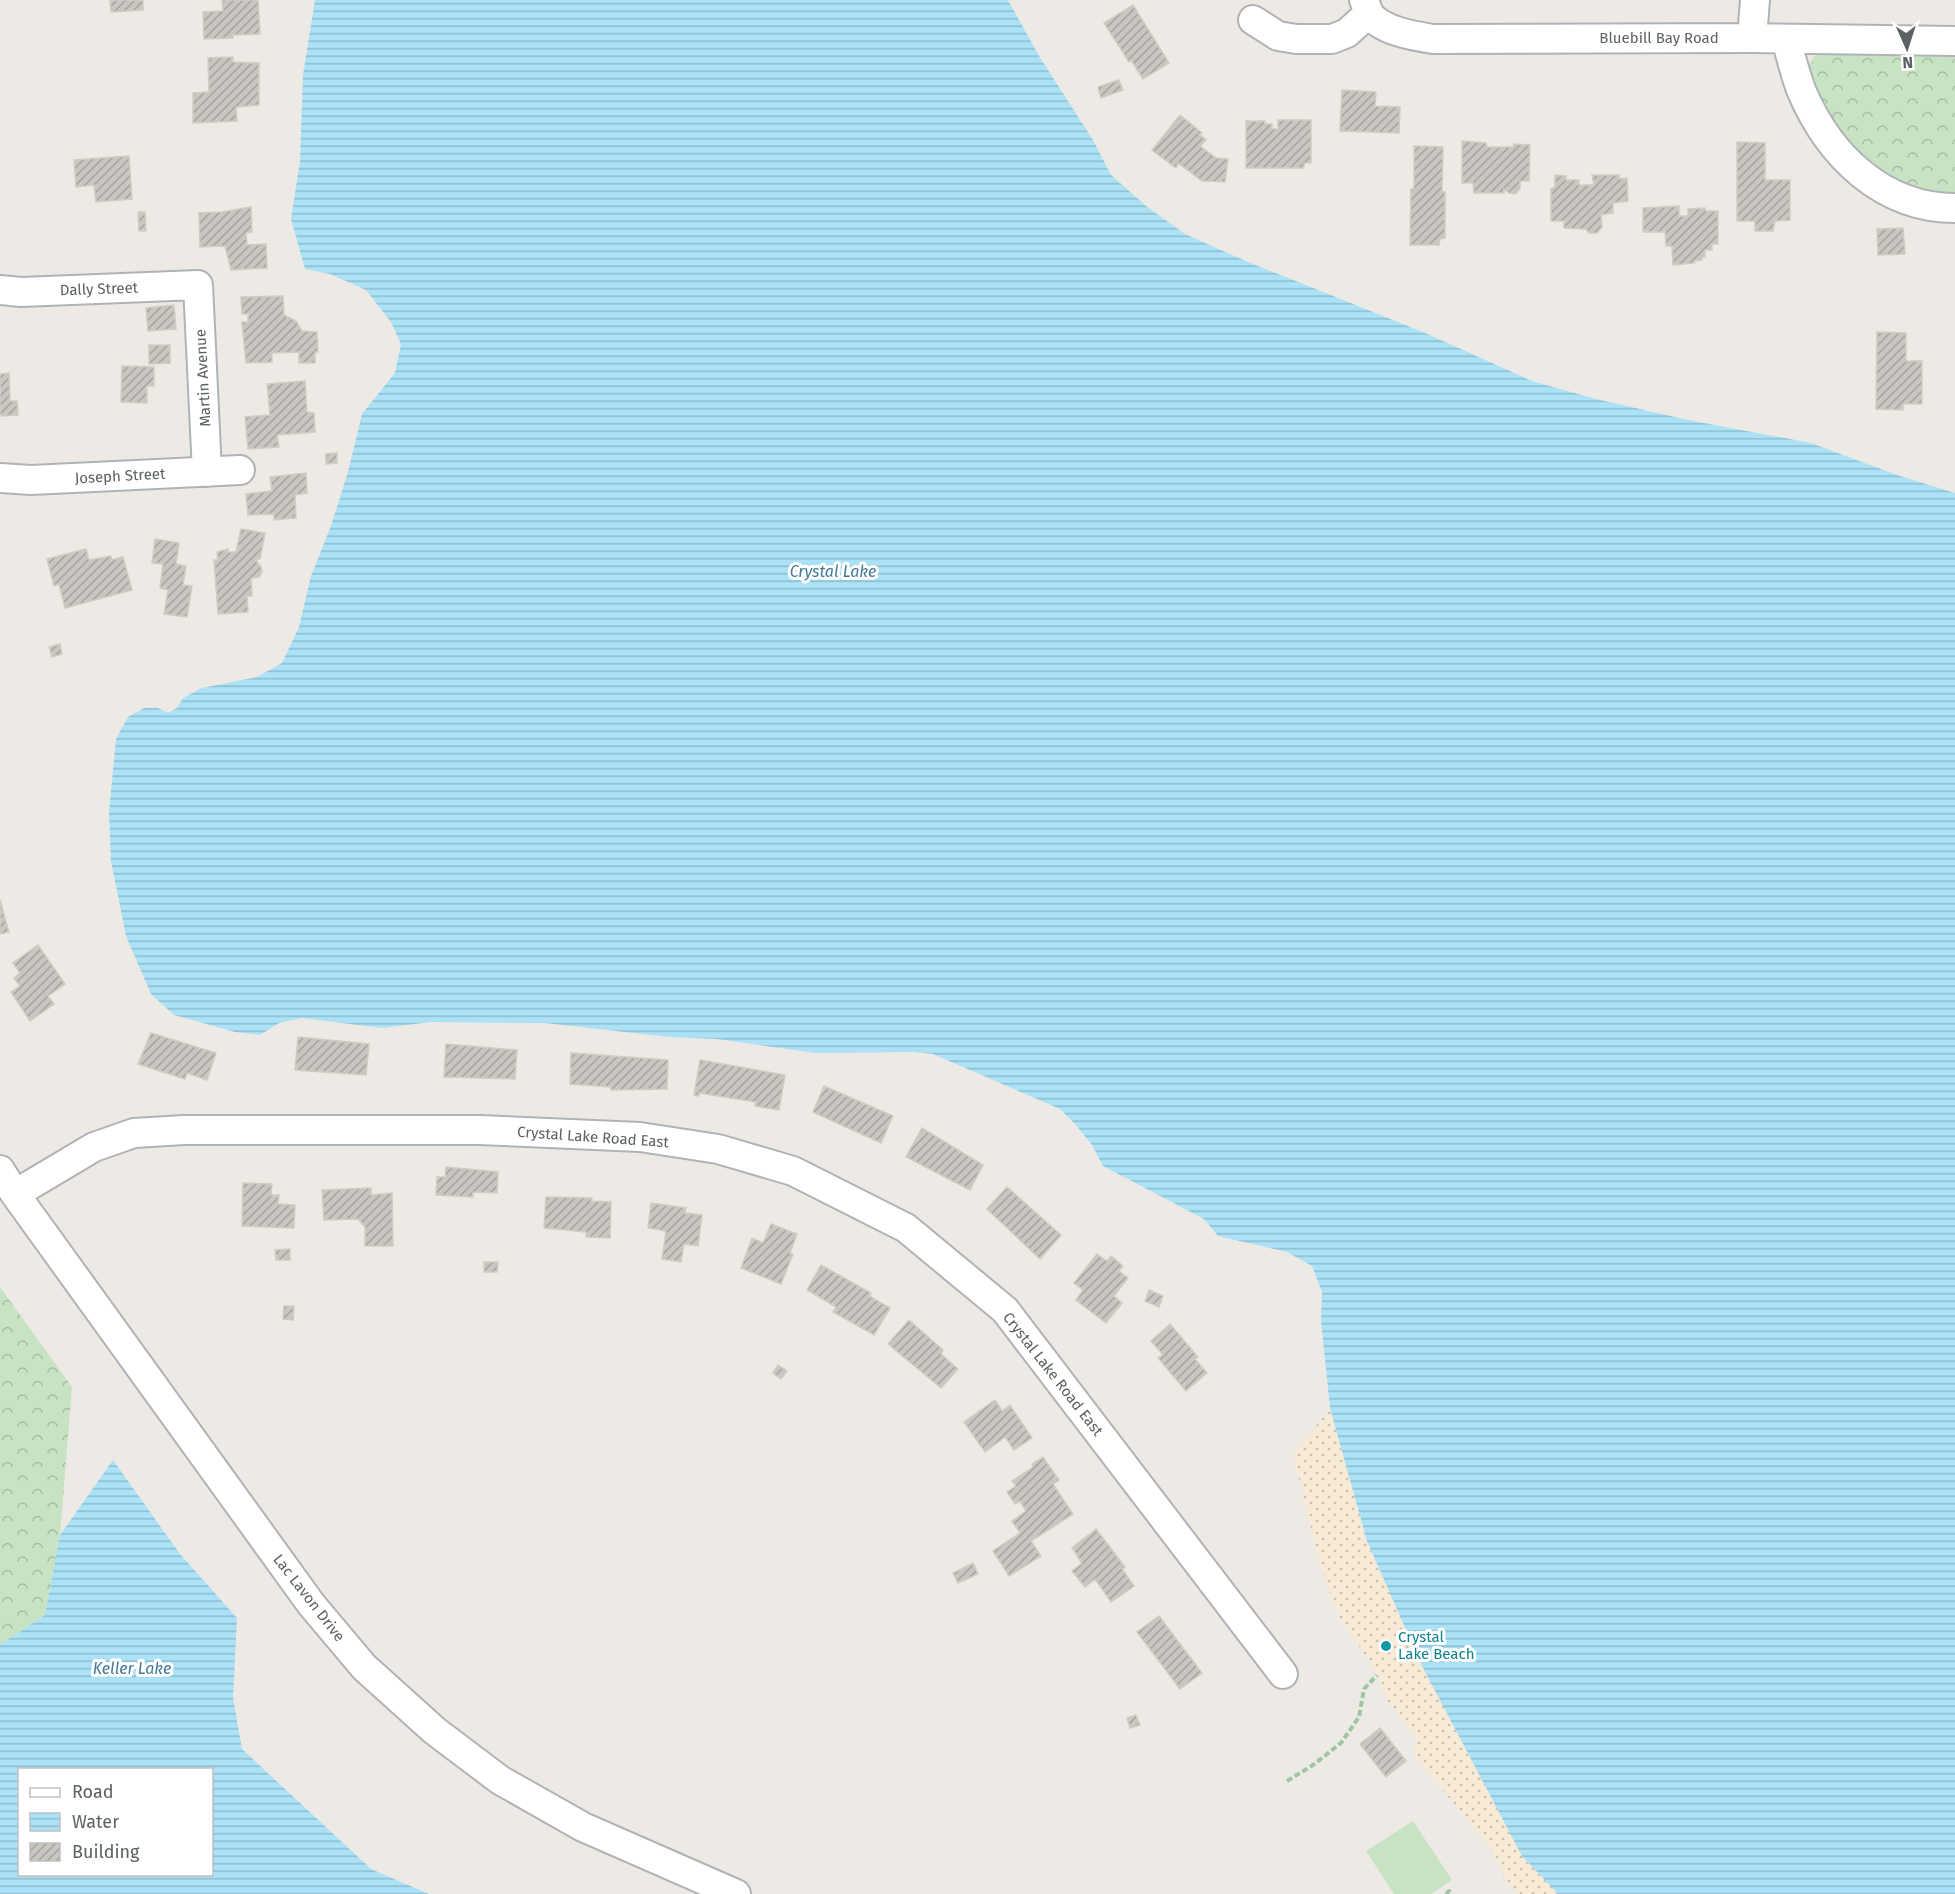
<svg xmlns="http://www.w3.org/2000/svg" width="1955" height="1894" viewBox="0 0 1955 1894" font-family="'Fira Sans',sans-serif">
  <defs>
    <pattern id="forest-crowns" width="20" height="18" patternUnits="userSpaceOnUse" patternTransform="scale(1.5)"><rect width="20" height="18" fill="#c8e3c3"/><path d="M2 6a3 3 0 1 1 6 0M12 15a3 3 0 1 1 6 0" fill="none" stroke="#a6bba2"/></pattern>
    <pattern id="sand-dots" width="8" height="8" patternUnits="userSpaceOnUse" patternTransform="scale(1.5)"><rect width="8" height="8" fill="#f7ead6"/><path d="M2 2h.1M6 6h.1" fill="none" stroke="#cbc1b1" stroke-width="1.8" stroke-linecap="round"/></pattern>
    <pattern id="water-rules" width="6" height="5" patternUnits="userSpaceOnUse" patternTransform="scale(1.5)"><rect width="6" height="5" fill="#abe2f7"/><path d="M0 2.5h6" fill="none" stroke="#8ebbcc"/></pattern>
    <pattern id="building-hatch" width="6" height="6" patternUnits="userSpaceOnUse" patternTransform="scale(1.5)"><rect width="6" height="6" fill="#c9c5c1"/><path d="M-1 1l2-2M0 6l6-6M5 7l2-2" fill="none" stroke="#a6a3a0"/></pattern>
  </defs>
  <rect width="100%" height="100%" fill="#edeae5"/>
  <path fill="url(#forest-crowns)" d="M1824,52L1955,53V199L1908,192L1853,154L1815,98L1808,68L1815,55Z
    M0,1287L72,1387L60,1535L45,1615L0,1645Z"/>
  <path fill="url(#sand-dots)" d="M1330,1408L1367,1541L1421,1664L1522,1856L1558,1894H1518L1507,1882L1491,1849L1413,1754L1417,1738L1389,1704L1370,1661L1347,1631L1333,1604L1318,1557L1293,1455Z"/>
  <path fill="#c8e3c3" d="M1413,1821L1452,1880L1431,1894H1394L1366,1851Z"/>
  <path fill="url(#water-rules)" fill-rule="evenodd" d="M315,0H1008L1039,56L1093,140L1111,175L1146,206L1185,234L1248,262L1423,332L1532,381L1596,399L1688,420L1811,443L1897,475L1955,493V1894H1558L1522,1856L1421,1664L1367,1541L1330,1408L1321,1320L1322,1292L1312,1266L1287,1252L1218,1236L1204,1219L1103,1166L1092,1145L1075,1124L1060,1109L933,1054L914,1052L815,1053L717,1039L669,1037L545,1023L431,1022L382,1028L302,1018L279,1023L260,1035L235,1032L174,1015L151,994L126,936L111,861L109,812L116,739L128,717L144,708H158L168,713L177,708L183,698L202,688L257,677L282,663L299,627L311,576L331,526L348,472L362,414L395,373L401,344L391,322L366,290L330,274L305,269L291,219L300,161L303,75Z
    M113,1460L180,1554L237,1618L233,1697L242,1749L371,1869L429,1894H0V1645L45,1615L60,1535ZM20,1770H212V1874H20Z"/>
  <path fill="url(#building-hatch)" stroke="#d2cbc3" stroke-width="1.5" d="M110,0H143V10L111,12Z
    M222,0H258L260,34L233,35V38L204,39L203,12L223,11Z
    M1133,5L1169,63L1143,79L1131,60L1129,62L1104,23Z
    M233,57V62L259,63V105L236,107L237,121L193,123V93L209,92L208,58Z
    M1119,80L1123,90L1101,98L1098,87Z
    M1342,90L1376,92L1375,106L1400,107L1399,133L1340,131Z
    M1180,115L1202,133L1199,134L1206,140L1200,146L1216,158L1228,159L1225,182L1202,181L1178,163L1176,168L1152,150Z
    M1278,120H1311V163H1304V168H1246V121H1265V124H1272V129H1278Z
    M1462,141L1486,143L1487,147H1513L1514,144L1530,145L1529,181H1520V189L1515,194L1509,193L1504,189V193H1474L1473,183H1462Z
    M1737,142L1765,143V180H1790V220L1775,221L1773,231H1755V221H1737Z
    M1414,146L1443,147L1442,192H1445V238L1440,239L1439,245H1410L1411,189H1414Z
    M129,156L132,199L96,202L94,185L76,187L74,160Z
    M1555,175L1566,176V180H1579V185H1594L1592,175H1619V179L1627,178L1628,201L1613,203V213L1601,215L1602,227L1597,233H1589L1586,229L1564,228V221H1551V189L1555,187Z
    M1679,206V216H1688V209L1705,208L1706,211H1718V244H1712V250H1705V257H1702V260L1694,261V263L1673,265L1672,246H1666L1665,232H1643V208Z
    M251,207L252,232L246,233L247,245L266,244L267,268L231,270L225,246L200,247L199,213L222,212Z
    M138,212H145L146,231H139Z
    M1903,228L1905,254L1878,255L1877,229Z
    M283,296L284,315L296,321L302,331L317,332L318,352H315V363H299V352L272,353V362L246,363L242,322H248V314H242L241,297Z
    M174,305L176,329L148,331L146,308Z
    M1877,332L1906,333V361H1922V404H1903V410L1876,409Z
    M149,345H170V363L149,364Z
    M122,366L154,367V386H147V403L121,402Z
    M9,373L10,401H17L18,415L0,416V374Z
    M305,381L307,412L314,413L315,432L277,435L279,447L248,449L245,417L270,415L267,384Z
    M337,453V463L326,464V454Z
    M306,473L307,493L295,495L296,518L274,520V514L248,515L246,494L272,491L270,477Z
    M241,529L265,533L260,559H257V562L261,567L262,572L259,577L251,578L252,596H247L248,612L218,614L214,560H218L217,552L228,549V552H236Z
    M155,539L179,543L176,564L186,566L183,585L192,586L187,617L164,614L168,590L160,588L163,564L152,563Z
    M86,549L89,560L111,556L112,560L123,557L132,590L65,608L59,584L54,586L47,559Z
    M60,644L62,654L52,657L49,647Z
    M0,900L9,932L0,934Z
    M38,945L65,984L48,996L54,1004L30,1021L11,992L20,986L14,978L20,973L13,963Z
    M151,1033L216,1053L207,1080L187,1073L185,1079L138,1064Z
    M298,1037L369,1044L366,1075L295,1070Z
    M446,1044L517,1050L515,1079L444,1077Z
    M571,1053L668,1060L667,1089L611,1090V1087L570,1084Z
    M700,1060L785,1075L779,1110L755,1106L756,1102L699,1093V1096L694,1095Z
    M824,1086L893,1116L881,1143L813,1112Z
    M922,1128L983,1165L970,1190L906,1157Z
    M446,1167L498,1172L497,1193L473,1192V1197L436,1195L437,1177H445Z
    M243,1183L272,1184L271,1195H279L278,1204L295,1205L294,1228L242,1226Z
    M1007,1187L1061,1235L1040,1259L987,1209Z
    M371,1188V1195L392,1193L393,1246H365V1227L358,1219L324,1220L322,1190Z
    M546,1197L592,1198L591,1201L611,1202L610,1238L586,1237V1232L544,1228Z
    M651,1203L686,1208L685,1213L702,1215L698,1246L684,1244L681,1262L662,1259L666,1231L648,1228Z
    M771,1224L797,1234L790,1253L793,1254L781,1284L741,1268L752,1238L763,1243Z
    M290,1249V1260H276L275,1250Z
    M1097,1254L1107,1261L1111,1256L1123,1266L1119,1271L1128,1278L1114,1296L1122,1303L1106,1323L1076,1300L1083,1290L1074,1283Z
    M484,1262H498L497,1272H484Z
    M821,1265L871,1293L869,1296L890,1308L874,1335L833,1312L836,1307L807,1290Z
    M1149,1290L1163,1296L1159,1307L1145,1301Z
    M284,1306H294L293,1320L283,1319Z
    M909,1320L943,1350L941,1354L958,1369L941,1388L888,1344Z
    M1170,1324L1198,1357L1195,1359L1207,1373L1186,1391L1158,1358L1163,1355L1151,1341Z
    M778,1365L787,1371L781,1379L773,1373Z
    M995,1400L1002,1411L1010,1405L1032,1438L1014,1450L1005,1437L985,1452L964,1422Z
    M1043,1457L1059,1480L1053,1484L1073,1514L1031,1541L1041,1556L1009,1576L993,1551L1020,1533L1012,1521L1026,1511L1020,1501L1015,1504L1007,1492L1016,1486L1012,1481L1033,1467L1032,1464Z
    M1096,1529L1125,1567L1122,1569L1134,1586L1111,1602L1095,1579L1085,1587L1072,1571L1082,1563L1072,1548Z
    M973,1563L978,1574L958,1583L953,1573Z
    M1159,1616L1202,1673L1180,1689L1137,1632Z
    M1136,1715L1140,1725L1130,1728L1127,1718Z
    M1380,1728L1406,1761L1386,1777L1360,1744Z"/>
  <g fill="none" stroke-linecap="round" stroke-linejoin="round">
    <g stroke="#b0b3b6" stroke-width="32">
      <path id="minor" d="M1364,0C1366,4 1367,10 1369,14C1382,31 1414,36 1433,39L1752,38L1955,41
        M1253,20L1278,36L1296,39H1332L1347,33L1369,13
        M1752,38L1755,0
        M1786,39C1791,56 1795,75 1802,92C1829,155 1882,208 1955,208
        M0,290L21,292L198,285L207,472
        M0,478L31,480L240,470
        M0,1170L15,1194L311,1604L364,1667L435,1731L500,1780L583,1827L736,1894
        M15,1194L94,1147L134,1133L184,1130H479L640,1137L718,1149L793,1171L906,1228L1005,1310L1283,1674"/>
    </g>
    <path stroke="#9fc5a3" stroke-width="4" stroke-dasharray="6 3" stroke-linecap="butt" d="M1287,1781L1313,1765L1341,1743L1359,1717L1364,1689L1377,1675
      M1446,1894L1449,1891L1452,1894"/>
    <use href="#minor" stroke="#fff" stroke-width="28"/>
  </g>
  <circle fill="#0f9aa8" stroke="#fff" stroke-width="2" cx="1386" cy="1646" r="6"/>
  <g text-anchor="middle" stroke-width="6" stroke-linejoin="round" paint-order="stroke">
    <g font-size="15" fill="#5c6164" stroke="#fff">
      <text x="1659" y="43">Bluebill Bay Road</text>
      <text transform="translate(99 289) rotate(-2)" y="5">Dally Street</text>
      <text transform="translate(203 378) rotate(-93)" y="5">Martin Avenue</text>
      <text transform="translate(120 476) rotate(-3)" y="5">Joseph Street</text>
      <text transform="translate(593 1137) rotate(4)" y="5">Crystal Lake Road East</text>
      <text transform="translate(1053 1374) rotate(52)" y="5">Crystal Lake Road East</text>
      <text transform="translate(309 1598) rotate(52)" y="5">Lac Lavon Drive</text>
    </g>
    <g font-size="15" fill="#0d838f" stroke="#fff" text-anchor="start">
      <text x="1398" y="1642">Crystal<tspan x="1398" dy="17">Lake Beach</tspan></text>
    </g>
    <g font-size="16" font-style="italic" fill="#437997" stroke="#fff">
      <text x="833" y="577">Crystal Lake</text>
      <text x="132" y="1674">Keller Lake</text>
    </g>
  </g>
  <rect x="18" y="1768" width="195" height="108" fill="#ffffff" stroke="#bec0c1" stroke-width="1.5"/>
  <rect x="30" y="1788" width="30" height="9" fill="#ffffff" stroke="#bec0c1" stroke-width="1.5"/>
  <text x="72" y="1798" font-size="18" fill="#5c6164">Road</text>
  <rect x="30" y="1813" width="30" height="18" fill="url(#water-rules)" stroke="#bec0c1" stroke-width="1.5"/>
  <text x="72" y="1828" font-size="18" fill="#5c6164">Water</text>
  <rect x="30" y="1843" width="30" height="18" fill="url(#building-hatch)" stroke="#bec0c1" stroke-width="1.5"/>
  <text x="72" y="1858" font-size="18" fill="#5c6164">Building</text>
  <g transform="translate(1907 48) rotate(177)" stroke="#ffffff" stroke-width="4.5" paint-order="stroke">
  <path d="M0-4.5L10 22L0 15L-10 22Z" fill="#5c6164"/>
  <text y="-9" font-size="16" font-weight="bold" text-anchor="middle" fill="#5c6164">N</text>
  </g>
</svg>
